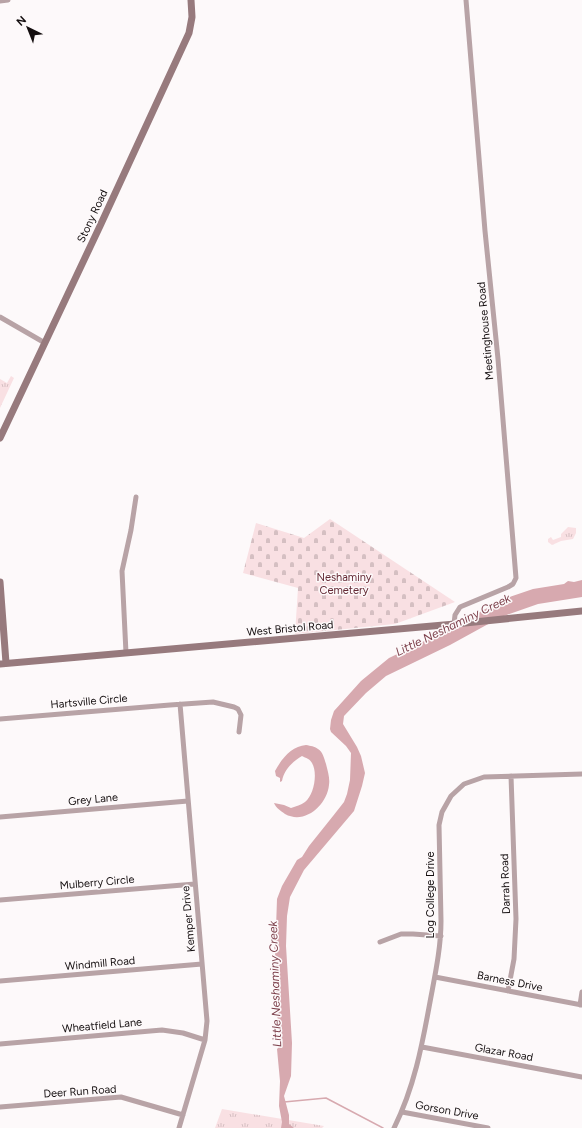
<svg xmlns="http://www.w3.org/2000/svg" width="582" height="1128" viewBox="0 0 582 1128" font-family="Figtree,sans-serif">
  <defs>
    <pattern id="grass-tufts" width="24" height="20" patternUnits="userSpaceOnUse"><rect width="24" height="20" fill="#f9e0e3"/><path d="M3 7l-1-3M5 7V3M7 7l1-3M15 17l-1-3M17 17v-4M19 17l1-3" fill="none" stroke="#d5bfc2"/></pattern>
    <pattern id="cemetery-stones" width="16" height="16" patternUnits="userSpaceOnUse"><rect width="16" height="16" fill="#f9e0e3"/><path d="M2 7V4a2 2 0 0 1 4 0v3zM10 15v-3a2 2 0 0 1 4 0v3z" fill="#d5bfc2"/></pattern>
  </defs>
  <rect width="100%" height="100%" fill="#fdf9fa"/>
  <path fill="url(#grass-tufts)" d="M11,376L14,378L0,408V379L7,383Z
    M568,527L576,528V533L573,539L561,541L552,545L548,542V539L551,537L553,540L561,537V534Z
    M222,1109L324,1126L322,1128H215Z"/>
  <path fill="url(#cemetery-stones)" d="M330,519L455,602L395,624L295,634L298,588L243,573L256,523L304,538Z"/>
  <path fill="#d7a9af" d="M582,580V597L538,604L501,617L450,645L386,676L366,693L344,716L343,724L357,747L361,756L365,773L362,786L354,811L304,870L290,897L287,916L286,946L292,1043L291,1076L284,1096L289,1115V1124L294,1128H281L282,1122L279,1106L280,1081L277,1049L280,1046L275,990L277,970L273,937L276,928L277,899L282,886L297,860L302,857L309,846L333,816L344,802L347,794L350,780L351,753L346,746L331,732L330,729L331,720L334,711L361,681L389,658L443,632L504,599L533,589L564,584L568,581L574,582Z
    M306,745C311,746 314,746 318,749C323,752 324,758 326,764C328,772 330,778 329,785C327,805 305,825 285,814C281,811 276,808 274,803L284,805L291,808C296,806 301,805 305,802C314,795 318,773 312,763C310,759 306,758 302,756C292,762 284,770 282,781L280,782V778L276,776L275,771C282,758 292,746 306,745Z"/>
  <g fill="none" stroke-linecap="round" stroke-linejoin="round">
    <path stroke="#d7a9af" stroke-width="1.5" d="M284,1102L326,1098L383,1128"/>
    <path stroke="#b8a3a6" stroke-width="5" d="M0,1L8,0
      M0,317L45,343
      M454,624L455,615L460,607L508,587L513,584L516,578L498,359L485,231L466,0
      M126,653L122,571L131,530L136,497
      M0,719L170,705L213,702L234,707L238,709L241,715L239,732
      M0,817L188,801
      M0,900L195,884
      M380,942L401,934H413L441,936
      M435,977L582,1005
      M0,981L202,964
      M508,991L514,959L516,919L511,776
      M580,1005L582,992
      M0,1044L162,1030L183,1033L205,1040
      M422,1047L582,1077
      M0,1107L121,1097L183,1115
      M402,1112L488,1128
      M179,1128L205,1040L207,1021L180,704
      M394,1128C414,1088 422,1046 430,1002C435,975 441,948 441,921L439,825L442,812L451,796L464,784L484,777L582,774"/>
    <path stroke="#977a7d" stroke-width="7" d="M0,438L100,226L189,33L192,17L191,0
      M0,582L6,663
      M0,664L455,624L582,611"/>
  </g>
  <g text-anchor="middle" stroke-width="3" stroke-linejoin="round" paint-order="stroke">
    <g font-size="11" fill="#140e0f" stroke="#fdf9fa">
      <text transform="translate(92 216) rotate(-65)" y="4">Stony Road</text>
      <text transform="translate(485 331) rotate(-95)" y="4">Meetinghouse Road</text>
      <text transform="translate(290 628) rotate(-5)" y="4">West Bristol Road</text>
      <text transform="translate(89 701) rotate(-5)" y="4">Hartsville Circle</text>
      <text transform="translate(93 799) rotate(-5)" y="4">Grey Lane</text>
      <text transform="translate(97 882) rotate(-5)" y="4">Mulberry Circle</text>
      <text transform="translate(505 884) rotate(-92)" y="4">Darrah Road</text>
      <text transform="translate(430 895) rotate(-90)" y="4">Log College Drive</text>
      <text transform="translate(188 919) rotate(-95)" y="4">Kemper Drive</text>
      <text transform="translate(100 963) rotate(-5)" y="4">Windmill Road</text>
      <text transform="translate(510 981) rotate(11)" y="4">Barness Drive</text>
      <text transform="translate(102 1025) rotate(-5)" y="4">Wheatfield Lane</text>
      <text transform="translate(504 1052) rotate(10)" y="4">Glazar Road</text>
      <text transform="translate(80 1091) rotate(-4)" y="4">Deer Run Road</text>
      <text transform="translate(447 1110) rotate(10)" y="4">Gorson Drive</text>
    </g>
    <g font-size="11" fill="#642a35" stroke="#fdf9fa">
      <text x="344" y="581">Neshaminy<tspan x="344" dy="13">Cemetery</tspan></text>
    </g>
    <g font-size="12" font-style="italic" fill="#7c3f4a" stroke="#fdf9fa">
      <text transform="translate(453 625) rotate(-26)" y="4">Little Neshaminy Creek</text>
      <text transform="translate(275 984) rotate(-92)" y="4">Little Neshaminy Creek</text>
    </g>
  </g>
  <g transform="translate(28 28) rotate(317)" stroke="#fdf9fa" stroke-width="3" paint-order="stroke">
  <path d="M0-3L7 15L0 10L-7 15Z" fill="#140e0f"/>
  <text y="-6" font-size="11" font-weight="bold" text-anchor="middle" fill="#140e0f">N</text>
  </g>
</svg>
